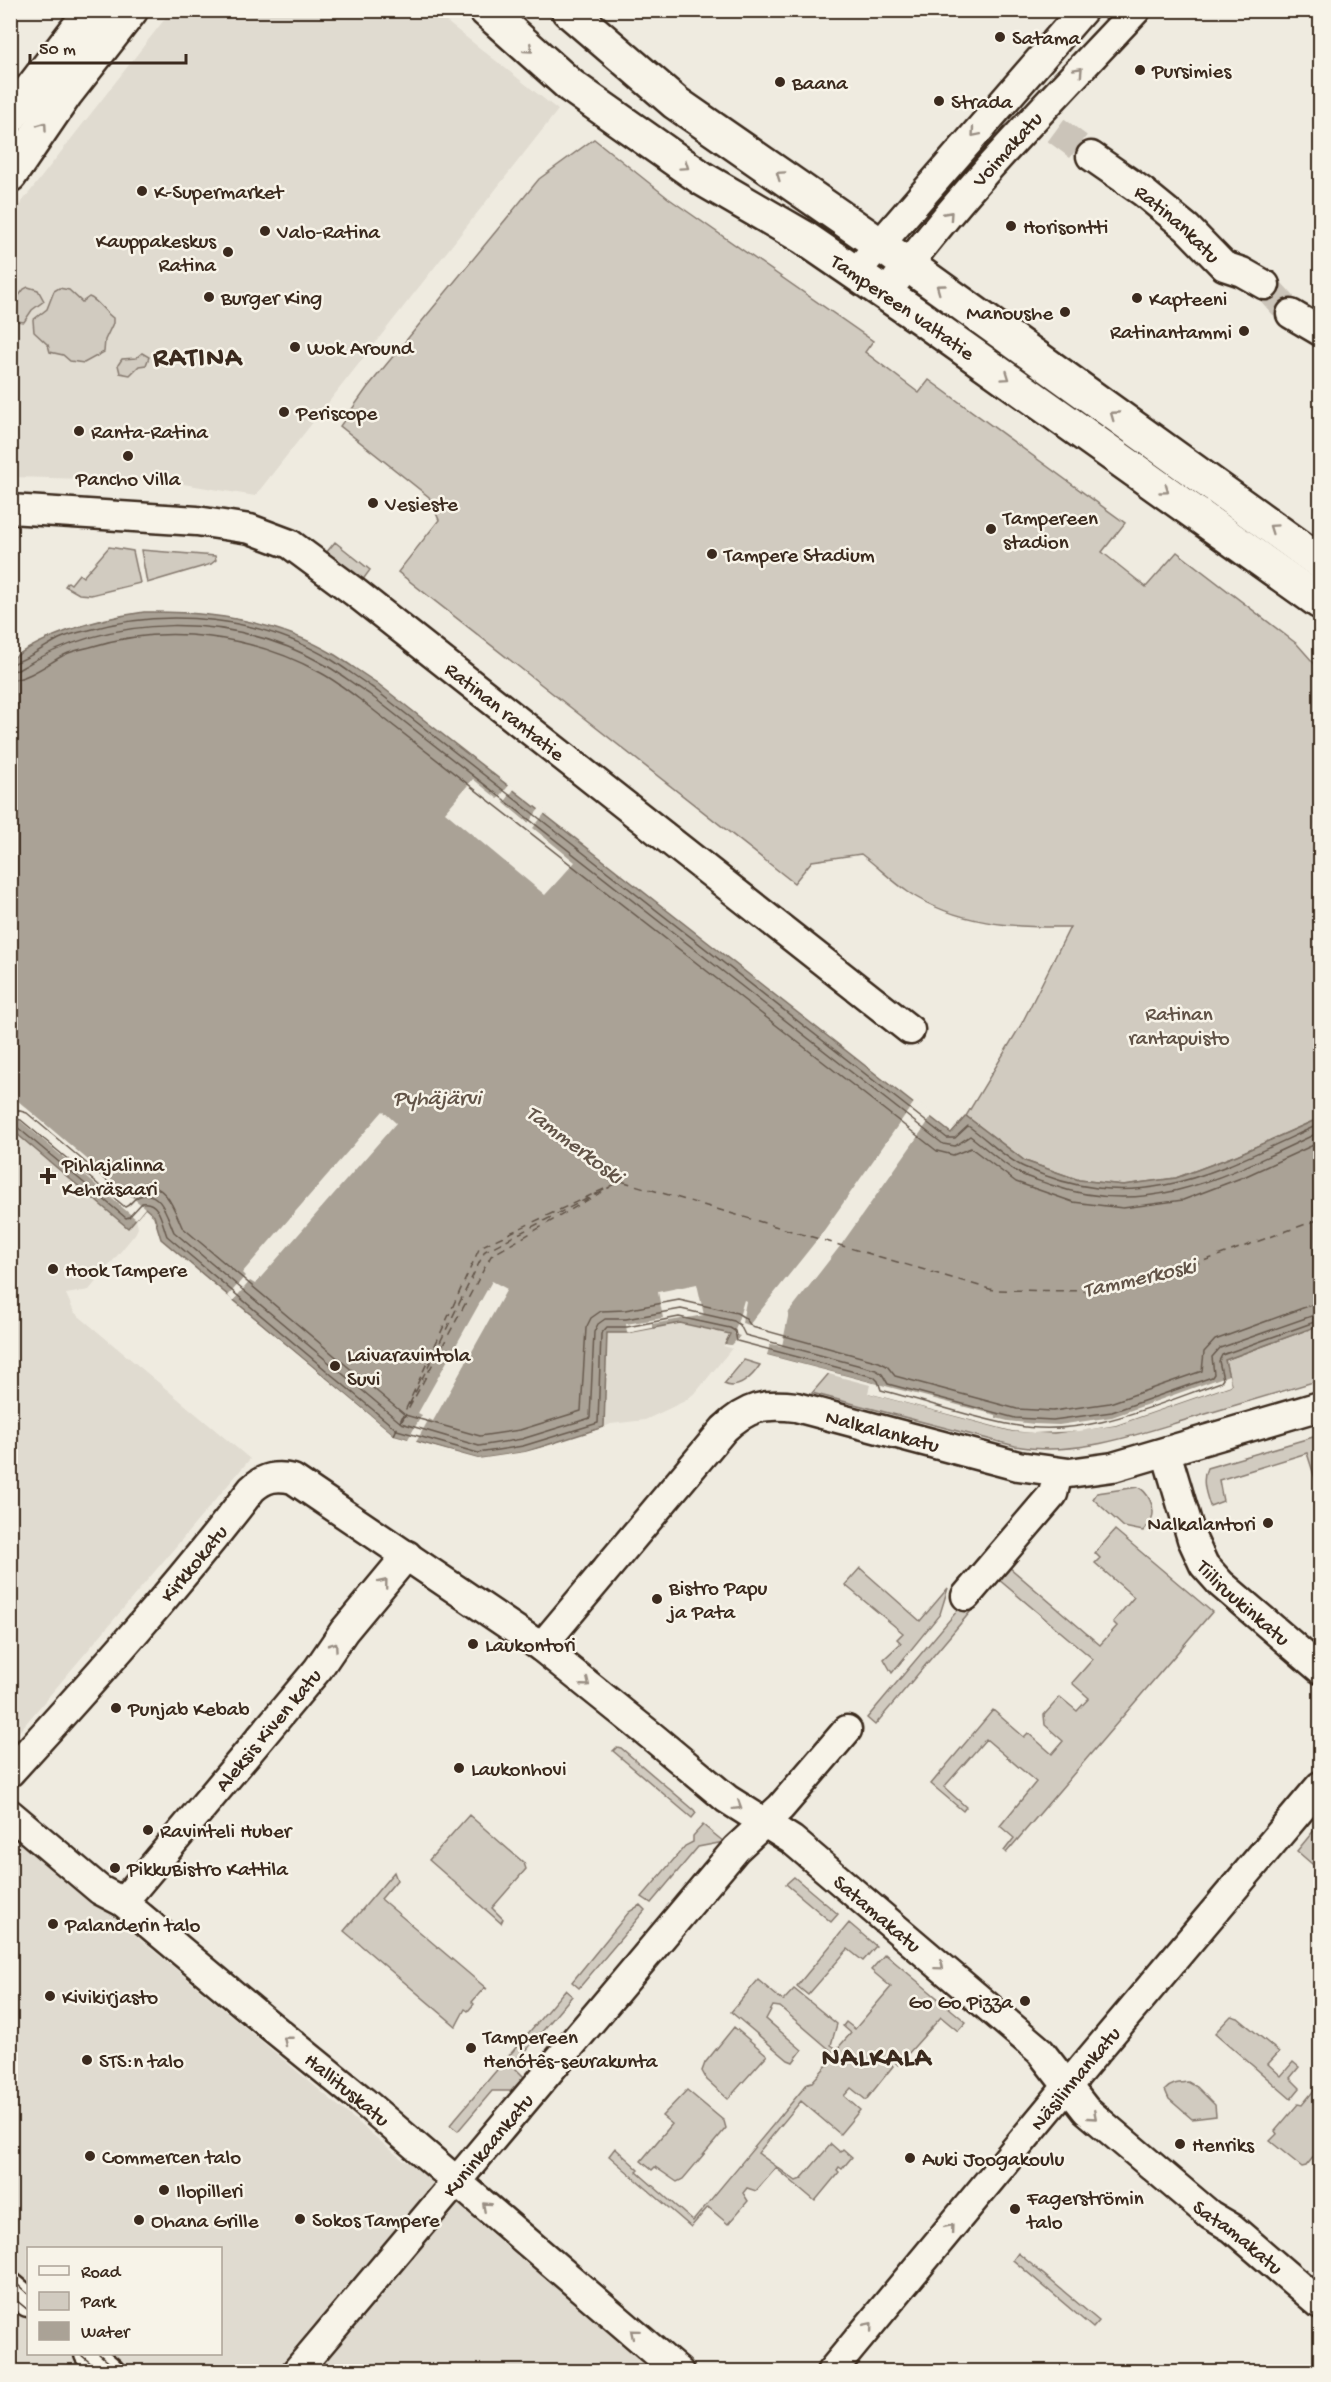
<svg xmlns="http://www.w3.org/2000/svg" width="1331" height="2382" viewBox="0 0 1331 2382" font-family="'Gochi Hand',sans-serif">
  <rect width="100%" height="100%" fill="#efebe0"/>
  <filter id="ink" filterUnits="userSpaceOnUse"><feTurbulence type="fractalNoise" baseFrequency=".0167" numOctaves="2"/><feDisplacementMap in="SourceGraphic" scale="12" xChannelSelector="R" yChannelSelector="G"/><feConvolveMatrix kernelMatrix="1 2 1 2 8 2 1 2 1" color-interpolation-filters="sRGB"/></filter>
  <g filter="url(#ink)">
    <path fill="#e0dbd0" d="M171,11H433L558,110L255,496L165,481L11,477V216Z
      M11,1113L136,1219L138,1228L135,1234L89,1290L66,1294L74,1312L250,1459L11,1741Z
      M680,1323L731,1334L733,1347L697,1391L685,1401L645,1420L611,1424L604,1427L607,1333H627Z
      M10,1830L404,2161L426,2167L445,2183L411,2223L399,2224L337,2297L338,2309L327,2322L315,2323L275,2371H128L107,2354H220V2248H28V2287L11,2272Z
      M453,2198L476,2209L486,2229L654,2371L307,2372Z
      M10,2301L28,2316V2354H73L94,2371H11Z"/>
    <path fill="#d1cbc0" stroke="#867a6f" stroke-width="1.5" d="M594,139L668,198L873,341L865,352L919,393L929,380L1125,523L1102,552L1146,587L1177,552L1297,644L1320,670V1118L1237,1155L1176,1178L1123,1185L1079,1180L1025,1161L966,1116L1021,1025L1070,927C1014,928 956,924 908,892C892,881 877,866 861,854L812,861L794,883L398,572L439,520L429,497L340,426L367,388L539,179Z
      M28,287L38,290L44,301L32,310L24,322L16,321L11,306L24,289Z
      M59,288L69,290L82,302L89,297C98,300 104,312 113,318V323L105,340L104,352L84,363L70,361L63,355L50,352L48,345L34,332L33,320L47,309L54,291Z
      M142,353L149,357L146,365L139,366L130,375L120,373L118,365L122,359L136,358Z
      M335,542L370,570L362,581L326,553Z
      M109,547L133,551L140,583L91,595L79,594L65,586L68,582L71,584L79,574L83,577Z
      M141,550L215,556L216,560L211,564L147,583Z
      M1320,1325V1380C1277,1393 1233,1406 1189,1419C1132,1436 1075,1457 1015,1446L812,1393L831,1371L1228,1376L1225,1360Z
      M744,1360L760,1365C752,1377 738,1391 724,1384Z
      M1320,1435V1494L1307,1453L1219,1480L1223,1501L1210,1506C1206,1494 1201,1480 1207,1468Z
      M1138,1487C1147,1491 1156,1507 1152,1518C1151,1523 1146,1527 1143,1531L1124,1527L1093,1499L1097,1493Z
      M1115,1530L1212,1612L1006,1853L1004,1851L1014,1838L1000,1826L1036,1782L986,1739L944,1787L966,1807L963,1811L931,1784L993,1710L1024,1737L1028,1733L1052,1754L1063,1741L1045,1725L1044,1715L1060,1697L1077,1711L1089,1698L1072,1683L1093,1659L998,1579L1009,1567L1100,1645L1117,1626L1113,1622L1134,1597L1095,1563L1100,1558L1095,1553Z
      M860,1568L920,1621L948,1588L940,1614L892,1673L884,1659L901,1643L897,1639L903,1633L845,1585Z
      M962,1605L965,1606L971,1611L875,1725L867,1718Z
      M617,1747L621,1748L694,1810L696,1813L692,1818L613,1751Z
      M469,1815L524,1863L526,1869L492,1908L503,1919L501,1923L429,1860Z
      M1320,1823V1854L1312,1864L1297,1851Z
      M703,1825L724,1842L698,1847L651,1903L642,1897L685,1846L693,1842V1836Z
      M394,1872L397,1880L381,1899L487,1989L484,1988L472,2002L474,2004L468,2011L465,2009L456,2026L344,1931Z
      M794,1877L838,1914L831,1922L786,1884Z
      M640,1905L645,1910L579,1988L572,1982L629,1912Z
      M849,1923L876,1946L863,1961L848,1949L808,1995L797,1986Z
      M885,1954L966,2022L958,2031L941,2017L898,2065L890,2057L886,2060L893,2066L866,2100L851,2088L844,2096L860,2110L840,2134L801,2101L758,2153L796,2181L801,2179L831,2144L840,2152L843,2149L852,2157L842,2169L839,2167L837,2170L839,2172L815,2201L776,2168L756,2191L747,2188L743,2193L748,2201L728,2224L708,2207L691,2227L609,2156L615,2148L639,2170L637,2172L693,2221L808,2083L812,2082L836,2055L780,2007L773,2006L766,2019L802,2050L793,2062L788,2060L731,2012L758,1980L783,2001L794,1989L837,2024L831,2045L837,2049L851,2033L843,2026L846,2022L855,2029L891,1987L871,1970Z
      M565,1990L572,1996L513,2066L524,2077L511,2091H492L458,2131L450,2125Z
      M1231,2016L1238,2018L1279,2052L1268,2064L1281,2076L1293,2062L1299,2067L1290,2078L1300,2088L1291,2099L1215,2033Z
      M734,2027L767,2055L728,2099L707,2080L702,2071L705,2063Z
      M1188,2082L1197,2087L1215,2105L1216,2116L1192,2119L1169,2099L1165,2090C1172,2083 1178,2083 1188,2082Z
      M1320,2083V2149L1306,2166L1302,2167L1270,2141L1277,2134L1275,2131L1298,2104L1302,2105Z
      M687,2090L724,2121L726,2128L683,2179L677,2182L655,2167L652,2170L641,2161L672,2124L662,2116Z
      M1018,2253L1099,2321L1093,2328L1013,2260Z"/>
    <path fill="#aaa296" stroke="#7e7266" stroke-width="1.5" d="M144,612C210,611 277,620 335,655C349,664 363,674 377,683L951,1133L966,1116L1025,1161L1079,1180L1123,1185L1176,1178L1237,1155L1320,1118V1325L1225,1360L1231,1385L1116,1425L1054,1433L1012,1431L870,1393L873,1383L725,1344L730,1334L680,1323L627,1333H607L604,1427L525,1452L478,1459L394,1435L161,1239L154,1216L145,1208L128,1228L11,1129V659C51,632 96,619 144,612Z"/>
    <path fill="#efebe0" d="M473,779L498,799L510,784L515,788L504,803L528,823L540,808L546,812L533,828L575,862L545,895L445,812Z
      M11,1095L145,1208L136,1219L11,1113Z
      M915,1101L933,1115L841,1245L789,1312L782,1346L770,1344L767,1355L996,1415V1418L1008,1421L1034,1424L1059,1425L1112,1417L1229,1375L1231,1385L1116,1425L1080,1431L1034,1433L1012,1431L868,1393L870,1385L723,1346L725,1344L732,1345L740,1336L734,1334L744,1300L746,1301L742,1323L749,1325L820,1236Z
      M383,1111L396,1123L255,1284L250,1281L233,1301L228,1296L245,1276L242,1273Z
      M492,1281L507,1289L433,1421L429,1419L416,1442L478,1459L525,1452L567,1441L608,1426L606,1430L568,1444L525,1455L478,1462L393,1438L253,1321L249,1314L394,1435L408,1439L422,1415L418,1413Z
      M697,1284L704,1315L652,1324V1328L627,1333L626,1324L663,1318L658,1292Z"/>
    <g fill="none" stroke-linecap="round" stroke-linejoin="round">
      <path stroke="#675a4e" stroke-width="1.5" d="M10,664C22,663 47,645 59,639C68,635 79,632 89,630C168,607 261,617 332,660C346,669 359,679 373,688L947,1138H955L968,1126C986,1138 1004,1158 1024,1167C1138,1219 1217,1171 1320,1124
        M10,671L18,670C111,612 232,611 327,666C341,674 355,685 369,694L943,1144L955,1146L970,1136C986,1148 1000,1162 1017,1172C1027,1178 1040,1181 1051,1185C1151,1220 1231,1173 1320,1132
        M10,680C27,680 49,663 64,655C72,651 82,649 90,647C167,623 252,635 321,673C336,681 350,692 363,702L937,1151L953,1155L971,1148L1016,1182L1073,1202L1123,1208L1183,1200L1246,1176L1320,1142
        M10,1108L27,1113L124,1195C129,1193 134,1188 141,1186C166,1181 174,1209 182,1227L405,1415L480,1436L520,1430L581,1411L586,1328L591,1318L601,1311L625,1310L679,1300L737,1313L745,1318L752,1327L879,1362L887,1366L895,1376L1017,1409L1053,1411L1110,1403L1202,1371L1204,1352L1215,1340L1311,1305L1320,1304
        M10,1117L21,1120L125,1207C131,1205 133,1198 140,1196C161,1188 168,1219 174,1232L401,1423L479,1446L522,1439L590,1418L594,1332L598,1324L605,1319H626L681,1309L734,1321L740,1325L745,1335L876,1370L882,1374L888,1384L1015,1418L1053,1420L1112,1412L1212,1377L1214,1374L1212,1357L1220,1348L1320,1313
        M10,1125L17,1127L126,1218L129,1217L142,1203C160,1200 162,1224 167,1236L397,1430L478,1453L523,1446L598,1423L601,1334L607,1327H627L679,1317L730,1328L735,1331L737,1341L874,1377L878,1381L881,1390C925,1401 969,1417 1013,1425C1085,1439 1155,1405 1221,1382L1223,1379L1219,1361L1222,1355L1320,1320"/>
      <path stroke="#625448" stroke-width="1.5" stroke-dasharray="8 6" stroke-linecap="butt" d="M409,1405L485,1251L598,1193
        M402,1421L491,1256L610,1187
        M394,1435L480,1247L621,1181L993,1290L1089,1291L1184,1268L1320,1219"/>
      <path stroke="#cbc4b9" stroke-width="28" stroke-dasharray="28 14" stroke-linecap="butt" d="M1056,130L1091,156
        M1265,285L1291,314"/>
      <g stroke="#3b2a1e" stroke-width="33">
        <g id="minor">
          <path id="s1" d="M1091,156L1143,192L1187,228L1224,266L1242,272L1265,285"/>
          <path d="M855,273L1083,10"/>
          <path id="s2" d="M886,294C960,192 1050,102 1136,10"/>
          <path d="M1291,314L1320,331"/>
          <path id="s3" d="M10,509L197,521L250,529L290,544L356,593L910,1030"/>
          <path id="s4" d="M1166,1452L1192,1539L1204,1565L1221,1584L1320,1669"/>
          <path d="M966,1596L1053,1494L1058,1473"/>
          <path id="s5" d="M541,1647L724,1429C747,1407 764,1403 796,1407L1018,1466L1069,1473L1113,1467L1320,1406"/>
          <path id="s6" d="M10,1772C94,1680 177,1587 252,1489C265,1477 277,1475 293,1479L541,1647L654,1738L727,1799L792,1840L1040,2051L1086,2110L1210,2215L1232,2228L1320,2304"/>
          <path id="s7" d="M10,1814L100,1890L123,1902L267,2023L363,2101L679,2372"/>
          <path id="s8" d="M123,1902L318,1669L344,1631L407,1555"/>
          <path d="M10,2287L28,2302"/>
          <path d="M89,2354L110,2372"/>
          <path id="s9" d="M296,2372L736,1849L781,1807L847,1730"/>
          <path id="s10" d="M831,2372L1085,2065L1320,1786"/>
        </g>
      </g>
      <g stroke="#3b2a1e" stroke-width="38">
        <g id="major">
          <path id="s11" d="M486,10L571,86L703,179L803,237L924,320L1320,602"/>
          <path d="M568,10L676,103L879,244L1320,562"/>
          <path d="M10,117L92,10"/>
          <path d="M10,175L66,93L131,10"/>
        </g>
      </g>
      <use href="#minor" stroke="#f7f3e8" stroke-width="28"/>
      <use href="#major" stroke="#f7f3e8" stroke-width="33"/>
      <path stroke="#3b2a1e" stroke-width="1.5" d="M10,2278L28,2294
        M10,2295L28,2310
        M80,2354L101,2372
        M99,2354L120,2372"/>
    </g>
    <defs><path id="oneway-chevron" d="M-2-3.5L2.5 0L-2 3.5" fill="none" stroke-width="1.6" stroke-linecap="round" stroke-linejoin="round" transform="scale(1.5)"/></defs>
    <g stroke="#998e83">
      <use href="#oneway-chevron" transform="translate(529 49) rotate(41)"/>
      <use href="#oneway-chevron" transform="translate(1079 71) rotate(-47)"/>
      <use href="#oneway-chevron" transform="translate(43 126) rotate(-55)"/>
      <use href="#oneway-chevron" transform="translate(975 133) rotate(131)"/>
      <use href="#oneway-chevron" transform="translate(685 166) rotate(35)"/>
      <use href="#oneway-chevron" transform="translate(780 175) rotate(-145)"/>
      <use href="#oneway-chevron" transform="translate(949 215) rotate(-48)"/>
      <use href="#oneway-chevron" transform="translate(940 288) rotate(-144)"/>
      <use href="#oneway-chevron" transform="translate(1006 377) rotate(35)"/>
      <use href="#oneway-chevron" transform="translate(1114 415) rotate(-144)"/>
      <use href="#oneway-chevron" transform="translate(1165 490) rotate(36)"/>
      <use href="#oneway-chevron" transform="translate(1273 528) rotate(-145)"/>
      <use href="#oneway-chevron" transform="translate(384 1583) rotate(-51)"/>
      <use href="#oneway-chevron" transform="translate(334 1646) rotate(-55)"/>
      <use href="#oneway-chevron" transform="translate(586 1683) rotate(39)"/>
      <use href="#oneway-chevron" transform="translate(738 1806) rotate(32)"/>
      <use href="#oneway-chevron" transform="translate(940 1966) rotate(40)"/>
      <use href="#oneway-chevron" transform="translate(287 2040) rotate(-141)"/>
      <use href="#oneway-chevron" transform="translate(1093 2116) rotate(41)"/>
      <use href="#oneway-chevron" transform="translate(486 2206) rotate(-138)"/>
      <use href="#oneway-chevron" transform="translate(950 2228) rotate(-50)"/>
      <use href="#oneway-chevron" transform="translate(869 2326) rotate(-50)"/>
      <use href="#oneway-chevron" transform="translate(634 2333) rotate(-140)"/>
    </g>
  </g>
  <g fill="#3b2a1e" stroke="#f7f3e8" stroke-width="2">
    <circle cx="1000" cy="37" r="6"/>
    <circle cx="1140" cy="70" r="6"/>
    <circle cx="780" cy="82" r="6"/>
    <circle cx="939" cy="101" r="6"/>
    <circle cx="142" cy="191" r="6"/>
    <circle cx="1011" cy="226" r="6"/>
    <circle cx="265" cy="231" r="6"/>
    <circle cx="228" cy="252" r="6"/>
    <circle cx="209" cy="297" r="6"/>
    <circle cx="1137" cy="298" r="6"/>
    <circle cx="1065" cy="312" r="6"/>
    <circle cx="1244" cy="331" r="6"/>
    <circle cx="295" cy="347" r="6"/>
    <circle cx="284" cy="412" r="6"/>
    <circle cx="79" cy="431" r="6"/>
    <circle cx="128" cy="456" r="6"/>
    <circle cx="373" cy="503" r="6"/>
    <circle cx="991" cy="529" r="6"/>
    <circle cx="712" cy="554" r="6"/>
    <path d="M45 1167h6v6h6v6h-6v6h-6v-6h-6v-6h6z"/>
    <circle cx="53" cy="1269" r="6"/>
    <circle cx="335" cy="1366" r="6"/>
    <circle cx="1268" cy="1523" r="6"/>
    <circle cx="657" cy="1599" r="6"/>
    <circle cx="473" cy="1644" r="6"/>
    <circle cx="116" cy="1708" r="6"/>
    <circle cx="459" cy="1768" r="6"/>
    <circle cx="148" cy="1830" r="6"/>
    <circle cx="115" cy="1868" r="6"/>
    <circle cx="53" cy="1924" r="6"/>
    <circle cx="50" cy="1996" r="6"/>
    <circle cx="1025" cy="2001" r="6"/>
    <circle cx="471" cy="2048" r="6"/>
    <circle cx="87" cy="2060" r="6"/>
    <circle cx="1180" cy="2144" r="6"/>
    <circle cx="90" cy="2156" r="6"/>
    <circle cx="910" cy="2158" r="6"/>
    <circle cx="164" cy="2190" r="6"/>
    <circle cx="1015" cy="2209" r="6"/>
    <circle cx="300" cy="2219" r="6"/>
    <circle cx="139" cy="2220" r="6"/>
  </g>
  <g text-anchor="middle" stroke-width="5" stroke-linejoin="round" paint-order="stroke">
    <g font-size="21" fill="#3b2a1e" stroke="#f7f3e8" text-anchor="start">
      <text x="1012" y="44">Satama</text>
      <text x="1152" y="77">Pursimies</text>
      <text x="792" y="89">Baana</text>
      <text x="951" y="108">Strada</text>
      <text x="154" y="198">K-Supermarket</text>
      <text x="1023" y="233">Horisontti</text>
      <text x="277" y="238">Valo-Ratina</text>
      <text x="216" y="247" text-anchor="end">Kauppakeskus<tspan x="216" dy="24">Ratina</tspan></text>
      <text x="221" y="304">Burger King</text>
      <text x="1149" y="305">Kapteeni</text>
      <text x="1053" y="319" text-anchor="end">Manoushe</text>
      <text x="1232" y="338" text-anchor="end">Ratinantammi</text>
      <text x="307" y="354">Wok Around</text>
      <text x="296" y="419">Periscope</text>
      <text x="91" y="438">Ranta-Ratina</text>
      <text x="128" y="485" text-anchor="middle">Pancho Villa</text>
      <text x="385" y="510">Vesieste</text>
      <text x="1003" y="524">Tampereen<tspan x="1003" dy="24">stadion</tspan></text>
      <text x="724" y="561">Tampere Stadium</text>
      <text x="62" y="1171">Pihlajalinna<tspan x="62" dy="24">Kehräsaari</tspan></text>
      <text x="65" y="1276">Hook Tampere</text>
      <text x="347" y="1361">Laivaravintola<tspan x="347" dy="24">Suvi</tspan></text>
      <text x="1256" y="1530" text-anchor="end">Nalkalantori</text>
      <text x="669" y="1594">Bistro Papu<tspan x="669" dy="24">ja Pata</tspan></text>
      <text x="485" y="1651">Laukontori</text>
      <text x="128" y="1715">Punjab Kebab</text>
      <text x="471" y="1775">Laukonhovi</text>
      <text x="160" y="1837">Ravinteli Huber</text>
      <text x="127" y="1875">PikkuBistro Kattila</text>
      <text x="65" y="1931">Palanderin talo</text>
      <text x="62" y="2003">Kivikirjasto</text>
      <text x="1013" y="2008" text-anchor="end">Go Go Pizza</text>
      <text x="483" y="2043">Tampereen<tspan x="483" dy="24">Henótês-seurakunta</tspan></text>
      <text x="99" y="2067">STS:n talo</text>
      <text x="1192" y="2151">Henriks</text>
      <text x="102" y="2163">Commercen talo</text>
      <text x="922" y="2165">Auki Joogakoulu</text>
      <text x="176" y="2197">Ilopilleri</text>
      <text x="1027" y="2204">Fagerströmin<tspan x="1027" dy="24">talo</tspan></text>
      <text x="312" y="2226">Sokos Tampere</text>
      <text x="151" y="2227">Ohana Grille</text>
    </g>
    <g font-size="21" fill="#3b2a1e" stroke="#f7f3e8">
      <text dy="7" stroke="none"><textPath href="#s2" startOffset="189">Voimakatu</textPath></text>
      <text dy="7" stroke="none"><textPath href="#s1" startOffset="110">Ratinankatu</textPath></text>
      <text dy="7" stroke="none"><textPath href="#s11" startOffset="513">Tampereen valtatie</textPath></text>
      <text dy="7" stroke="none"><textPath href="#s3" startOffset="556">Ratinan rantatie</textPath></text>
      <text dy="7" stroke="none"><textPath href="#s5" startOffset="453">Nalkalankatu</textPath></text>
      <text dy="7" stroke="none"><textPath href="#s6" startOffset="278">Kirkkokatu</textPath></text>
      <text dy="7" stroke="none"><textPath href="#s4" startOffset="174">Tiiliruukinkatu</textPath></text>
      <text dy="7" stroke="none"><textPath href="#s8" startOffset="225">Aleksis Kiven katu</textPath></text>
      <text dy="7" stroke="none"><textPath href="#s6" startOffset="1146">Satamakatu</textPath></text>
      <text dy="7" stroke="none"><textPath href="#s10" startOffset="382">Näsilinnankatu</textPath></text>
      <text dy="7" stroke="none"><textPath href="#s7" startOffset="436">Hallituskatu</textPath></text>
      <text dy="7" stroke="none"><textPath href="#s9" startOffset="297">Kuninkaankatu</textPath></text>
      <text dy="7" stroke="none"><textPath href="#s6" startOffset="1632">Satamakatu</textPath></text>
    </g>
    <g font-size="21" fill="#605246" stroke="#f7f3e8">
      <text x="1179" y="1020">Ratinan<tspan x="1179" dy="24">rantapuisto</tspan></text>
    </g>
    <g font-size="22" font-style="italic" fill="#625448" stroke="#f7f3e8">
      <text x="437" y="1104">Pyhäjärvi</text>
      <text transform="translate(576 1143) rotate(37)" y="8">Tammerkoski</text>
      <text transform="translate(1139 1276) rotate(-13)" y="8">Tammerkoski</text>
    </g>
    <g font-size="27" font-weight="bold" letter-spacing="1.5" fill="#3b2a1e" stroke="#f7f3e8">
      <text x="198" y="365">RATINA</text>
      <text x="877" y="2065">NALKALA</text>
    </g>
  </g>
  <rect width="1331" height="2382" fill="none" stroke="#f7f3e8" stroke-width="36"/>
  <rect x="18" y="18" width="1295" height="2346" fill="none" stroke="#3b2a1e" stroke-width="2" filter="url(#ink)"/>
  <rect x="27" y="2247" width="195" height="108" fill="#f7f3e8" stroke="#aca397" stroke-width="1.5"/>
  <rect x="39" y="2266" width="30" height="9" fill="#f7f3e8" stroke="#aca397" stroke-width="1.5"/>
  <text x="81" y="2277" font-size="18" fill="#3b2a1e">Road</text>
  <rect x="39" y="2292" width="30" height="18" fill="#d1cbc0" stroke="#aca397" stroke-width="1.5"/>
  <text x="81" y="2307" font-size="18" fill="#3b2a1e">Park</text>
  <rect x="39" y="2322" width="30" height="18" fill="#aaa296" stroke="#aca397" stroke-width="1.5"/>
  <text x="81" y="2337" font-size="18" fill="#3b2a1e">Water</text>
  <path d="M30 54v9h156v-9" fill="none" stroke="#3b2a1e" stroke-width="3"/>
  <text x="39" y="54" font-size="18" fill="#3b2a1e" stroke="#f7f3e8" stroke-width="4.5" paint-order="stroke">50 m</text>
</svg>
